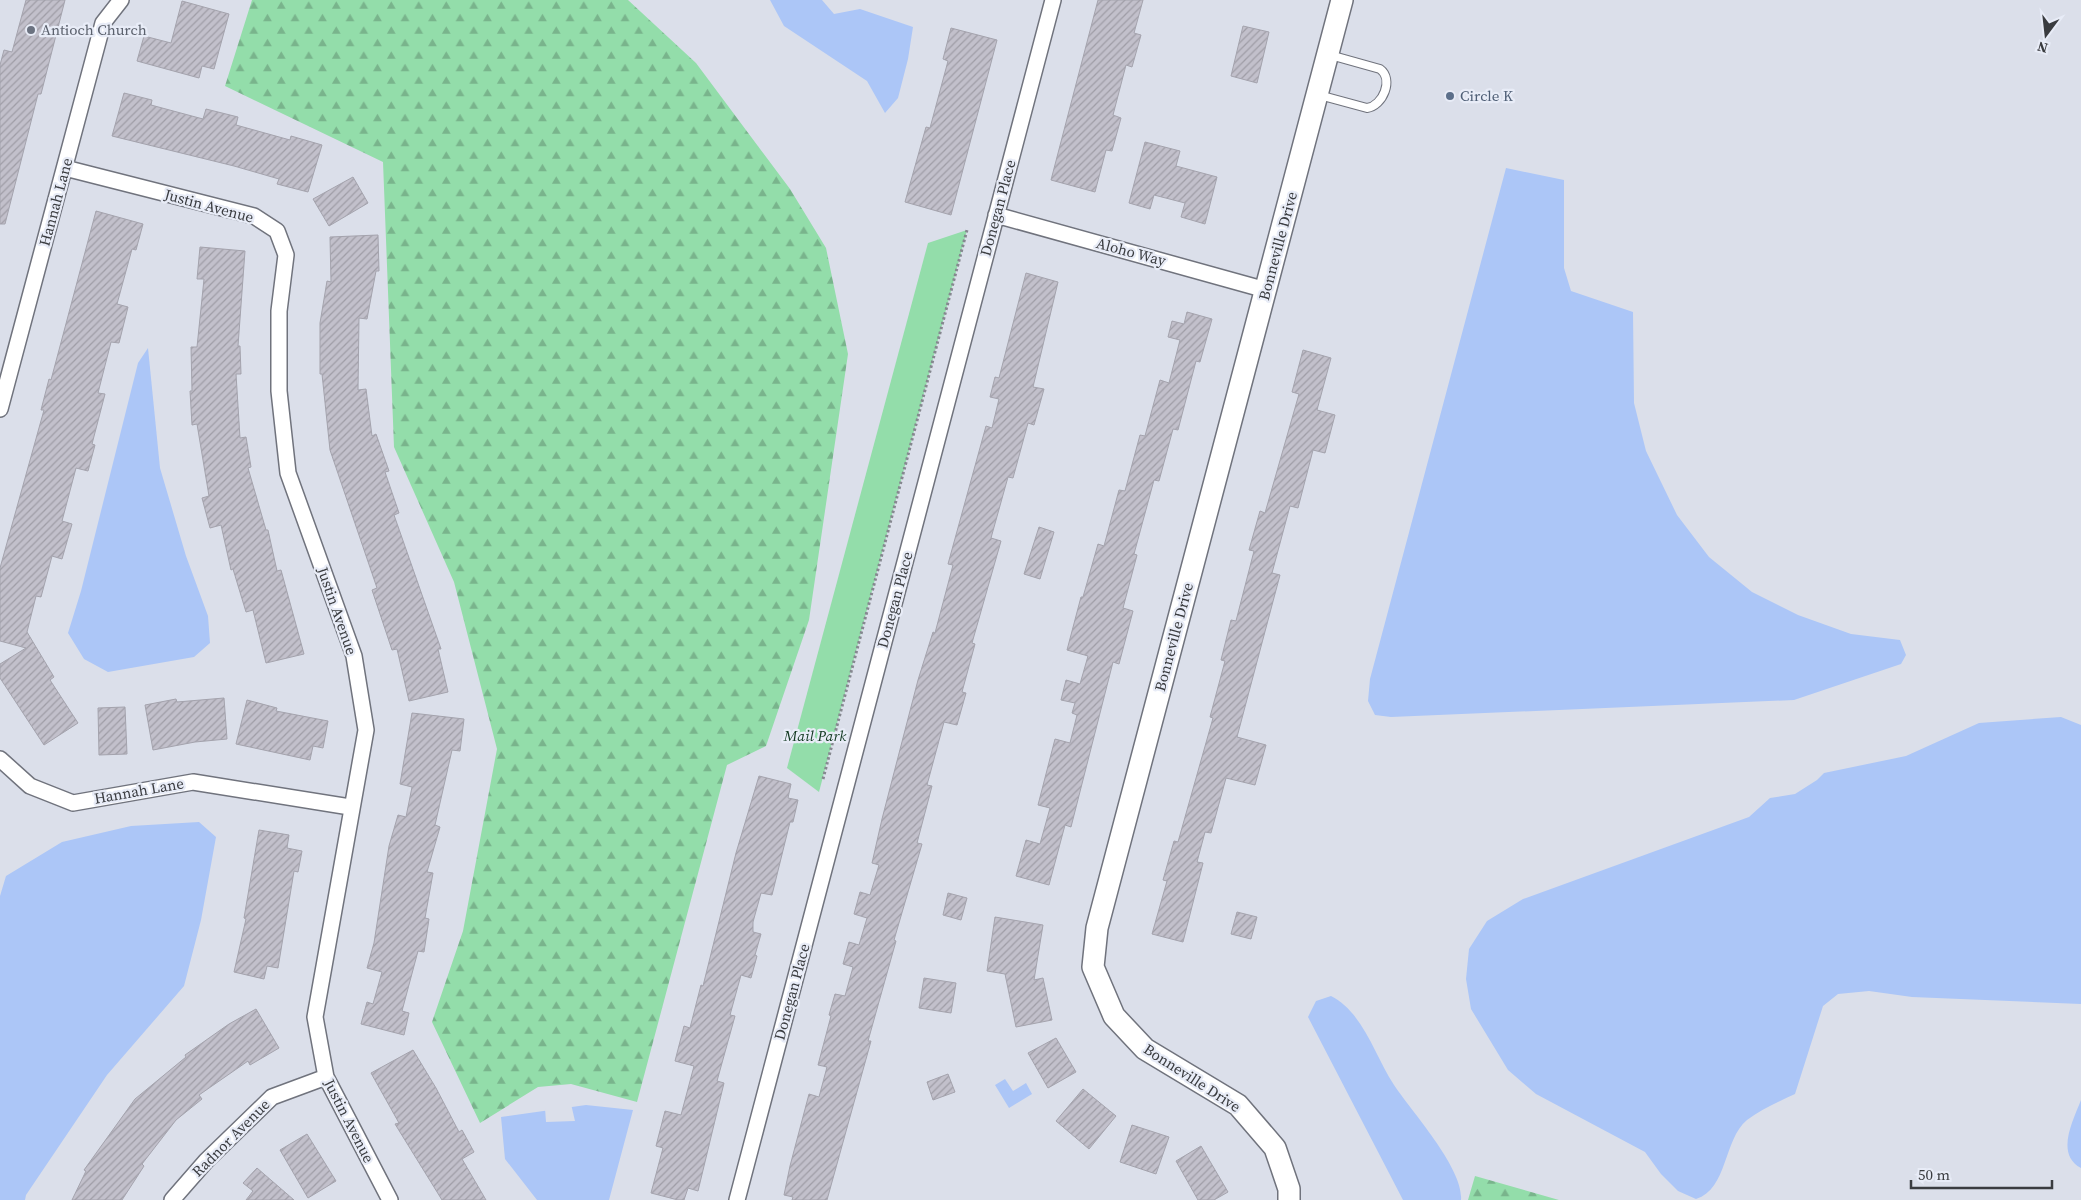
<svg xmlns="http://www.w3.org/2000/svg" width="2081" height="1200" viewBox="0 0 2081 1200" font-family="'Source Serif 4',serif">
  <defs>
    <pattern id="forest-firs" width="22" height="20" patternUnits="userSpaceOnUse" patternTransform="scale(1.25)"><rect width="22" height="20" fill="#93ddaa"/><path d="M5 1l3.5 6h-7zM16 11l3.5 6h-7z" fill="#79b48c"/></pattern>
    <pattern id="building-hatch" width="6" height="6" patternUnits="userSpaceOnUse" patternTransform="scale(1.25)"><rect width="6" height="6" fill="#c2c0cb"/><path d="M-1 1l2-2M0 6l6-6M5 7l2-2" fill="none" stroke="#9f9da6"/></pattern>
  </defs>
  <rect width="100%" height="100%" fill="#dbdfea"/>
  <path fill="url(#forest-firs)" d="M252,0H628L696,63L790,189L826,248L848,354L809,620L766,746L727,765L637,1102L571,1084L538,1087L480,1123L432,1022L463,931L497,749L454,582L394,447L383,162L225,86Z
    M1475,1176L1559,1200H1468Z"/>
  <path fill="#93ddaa" d="M967,230L819,792L787,768L928,243Z"/>
  <path fill="#acc6f7" d="M770,0H822L834,14L860,9L913,27L908,59L898,98L885,113L867,81L784,26Z
    M1506,168L1564,180V268L1571,291L1633,312L1634,403L1646,451L1677,515L1709,557L1752,592L1798,615L1851,634L1900,640L1906,655L1901,664L1794,700L1391,717L1375,715L1368,701L1370,679Z
    M148,348L160,468L186,556L208,616L210,643L194,657L108,672L84,659L68,633L81,591L138,363Z
    M2061,717L2081,725V1004L1912,997L1869,991L1838,994L1823,1006L1795,1094C1780,1101 1761,1109 1747,1120C1723,1140 1728,1189 1696,1199L1678,1191L1661,1174L1645,1152L1536,1094L1508,1070L1471,1009L1466,979L1469,949L1487,921L1523,899L1749,817L1770,798L1795,794L1817,780L1824,773L1906,756L1979,723Z
    M199,822L216,837L201,920L184,986L107,1075L26,1195L25,1200H0V896L6,876L62,842L131,826Z
    M1331,996C1363,1012 1375,1056 1394,1085C1412,1112 1464,1169 1461,1200H1403L1308,1017L1316,1001Z
    M1005,1079L1013,1091L1026,1083L1032,1094L1009,1108L995,1085Z
    M2081,1100V1168C2055,1154 2073,1121 2081,1100Z
    M586,1105L633,1110L609,1200H537L505,1159L501,1117Z"/>
  <path fill="#dbdfea" d="M571,1104L575,1121L546,1122L545,1108Z"/>
  <path fill="url(#building-hatch)" stroke="#a4a3ad" d="M26,0H65L41,94H38L5,224H0V65L4,50L12,52Z
    M1098,0H1143L1134,33L1141,35L1132,67L1126,65L1113,115L1121,118L1112,151L1106,150L1095,192L1051,180Z
    M182,1L229,14L214,69L202,66L199,78L137,61L144,36L171,43Z
    M1243,26L1269,32L1257,83L1231,76Z
    M951,28L997,40L951,215L905,202L926,127L930,128L948,61L943,59Z
    M124,93L152,100L151,105L203,119L206,109L238,117L236,125L290,140L291,136L322,145L308,192L277,184L279,179L234,166L112,136Z
    M1145,142L1180,151L1176,166L1217,177L1205,224L1181,217L1185,203L1154,195L1150,209L1129,203Z
    M353,177L368,203L329,226L313,199Z
    M96,211L143,224L136,250L132,249L117,304L128,307L119,343L111,342L98,393L105,394L92,444L95,445L88,471L76,468L62,521L72,524L62,559L52,556L41,597L36,596L27,632L54,677L50,680L78,723L44,745L0,678V664L26,648L0,641V568L44,410H41L49,379L51,380Z
    M378,235L379,271H376L367,319L359,318L358,390L366,389L372,436L376,434L389,471L385,472L399,513L394,515L441,649H438L448,692L409,701L397,649L392,650L372,590L377,588L330,450L322,374H320V323L327,281L331,282L330,237Z
    M200,247L245,251L238,346H240L241,374H236L240,438L246,437L251,467L248,468L266,530H268L277,571L281,570L304,654L266,663L253,610L246,612L233,569L231,570L221,525L210,528L202,498L209,496L197,424L192,425L190,391H192L191,347H197L204,279H197Z
    M1026,273L1058,282L1033,387L1044,389L1034,425L1028,423L1013,478L1008,477L991,538L1001,541L972,643L975,644L962,692L966,693L957,725L944,722L927,785L932,786L917,843L922,844L894,940L896,941L868,1041H871L827,1200H792L793,1197L784,1195L790,1166L809,1094L819,1097L827,1067L818,1065L831,1016L829,1015L835,994L845,996L853,967L843,964L849,942L859,945L867,918L854,914L860,892L870,895L879,865L872,863L882,819L918,680L933,632L935,633L953,565L948,564L986,426L992,428L999,399L990,397L995,377L999,378Z
    M1187,312L1212,319L1200,362L1196,361L1178,430L1173,429L1159,481L1154,480L1134,554L1137,555L1123,608L1133,611L1119,664L1113,662L1071,827L1065,825L1049,885L1016,876L1026,840L1040,844L1050,808L1038,805L1055,739L1070,743L1077,715L1072,713L1075,703L1061,700L1066,680L1080,684L1088,656L1067,650L1081,597H1083L1098,544L1104,546L1119,490L1125,491L1140,435L1145,436L1160,380L1169,383L1180,340L1168,337L1172,321L1184,324Z
    M1303,350L1331,358L1317,410L1335,415L1325,453L1313,450L1298,508L1290,506L1272,573L1280,575L1237,737L1266,745L1255,785L1226,778L1211,833L1205,832L1197,862L1203,863L1183,942L1152,934L1167,881L1163,880L1174,841L1178,842L1213,718L1210,717L1225,661L1221,660L1231,620L1236,621L1254,551L1249,550L1260,511L1265,513L1299,394L1292,392Z
    M1039,527L1054,532L1040,579L1024,574Z
    M224,698L227,739L195,742L153,750L145,705L176,699L177,702Z
    M247,700L277,708L276,711L328,721L323,748L313,746L310,760L236,744Z
    M125,707L127,754L99,755L98,708Z
    M412,713L464,719L460,751L452,750L435,825L440,827L427,872L433,873L425,918L429,919L424,952L418,951L402,1011L409,1013L404,1035L361,1024L367,1002L373,1004L382,972L367,968L374,943L389,846L398,815L406,817L412,787L400,784Z
    M759,776L791,784L788,798L798,800L793,822H790L772,895L761,893L753,922V932L761,934L755,955L757,956L751,978L741,975L730,1015L735,1016L717,1081L724,1083L698,1191L688,1188L684,1200H678L651,1193L663,1148L656,1146L665,1111L681,1115L694,1066L675,1061L684,1026L690,1028L701,985L703,986L736,853Z
    M259,830L289,835L287,848L302,851L298,872L294,871L278,968L267,966L264,979L234,972L246,919L244,918Z
    M948,893L967,898L961,920L943,915Z
    M1237,912L1257,917L1251,939L1231,934Z
    M995,917L1043,925L1034,980L1043,978L1052,1020L1016,1027L1005,974L987,971Z
    M924,978L956,983L951,1013L919,1008Z
    M256,1009L279,1048L250,1065L248,1061L199,1095L202,1099L176,1120L142,1164L144,1166L122,1200H72L86,1171L84,1170L135,1099L186,1057L185,1055L229,1024Z
    M1056,1038L1076,1072L1048,1088L1028,1053Z
    M413,1050L436,1088L459,1132L462,1130L474,1152L462,1159L486,1200H442L395,1124L399,1123L371,1073Z
    M948,1074L955,1092L933,1100L927,1082Z
    M1083,1089L1116,1116L1089,1149L1056,1121Z
    M1132,1125L1169,1137L1156,1174L1120,1162Z
    M307,1134L336,1181L308,1198L280,1150Z
    M1201,1146L1228,1192L1214,1200H1198L1176,1161Z
    M257,1168L294,1200H246L253,1191L243,1183Z"/>
  <g fill="none" stroke-linecap="round" stroke-linejoin="round">
    <g stroke="#70737d" stroke-width="10">
      <path id="lane" d="M1319,95L1367,108C1383,106 1394,79 1380,69L1330,55"/>
    </g>
    <g stroke="#70737d" stroke-width="18">
      <path id="street" d="M65,168L254,216L277,231L286,255L279,311V391L288,473L354,656L366,730L315,1017L326,1077L390,1200
        M996,215L1266,290
        M0,409L103,23L121,0
        M0,759L30,786L73,803L193,782L350,807
        M172,1200L206,1161L272,1097L326,1077
        M737,1200L1053,0"/>
    </g>
    <g stroke="#70737d" stroke-width="24">
      <path id="secondary" d="M1289,1200V1189L1275,1148L1238,1105L1145,1049L1114,1016L1093,967L1097,928L1342,0"/>
    </g>
    <path stroke="#85888f" stroke-width="3" stroke-dasharray="2.5 2.5" stroke-linecap="butt" d="M823,779L967,230"/>
    <use href="#lane" stroke="#fff" stroke-width="8"/>
    <use href="#street" stroke="#fff" stroke-width="15"/>
    <use href="#secondary" stroke="#fff" stroke-width="21"/>
  </g>
  <circle fill="#6b7280" stroke="#e8ecf7" stroke-width="2" cx="31" cy="30" r="5"/>
  <circle fill="#5c6f8a" stroke="#e8ecf7" stroke-width="2" cx="1450" cy="96" r="5"/>
  <g text-anchor="middle" stroke-width="4.5" stroke-linejoin="round" paint-order="stroke">
    <g font-size="15" fill="#5b616d" stroke="#e8ecf7" text-anchor="start">
      <text x="41" y="35">Antioch Church</text>
    </g>
    <g font-size="15" fill="#4e5e75" stroke="#e8ecf7" text-anchor="start">
      <text x="1460" y="101">Circle K</text>
    </g>
    <g font-size="15" fill="#3a3c40" stroke="#e8ecf7">
      <text transform="translate(56 202) rotate(-75)" y="5">Hannah Lane</text>
      <text transform="translate(209 206) rotate(15)" y="5">Justin Avenue</text>
      <text transform="translate(998 208) rotate(-75)" y="5">Donegan Place</text>
      <text transform="translate(1278 246) rotate(-75)" y="5">Bonneville Drive</text>
      <text transform="translate(1131 252) rotate(15)" y="5">Aloho Way</text>
      <text transform="translate(895 600) rotate(-75)" y="5">Donegan Place</text>
      <text transform="translate(337 611) rotate(71)" y="5">Justin Avenue</text>
      <text transform="translate(1174 637) rotate(-75)" y="5">Bonneville Drive</text>
      <text transform="translate(139 791) rotate(-10)" y="5">Hannah Lane</text>
      <text transform="translate(792 992) rotate(-75)" y="5">Donegan Place</text>
      <text transform="translate(1192 1078) rotate(33)" y="5">Bonneville Drive</text>
      <text transform="translate(349 1121) rotate(63)" y="5">Justin Avenue</text>
      <text transform="translate(231 1138) rotate(-45)" y="5">Radnor Avenue</text>
    </g>
    <g font-size="15" font-style="italic" fill="#123921" stroke="#e8ecf7">
      <text x="815" y="741">Mail Park</text>
    </g>
  </g>
  <g transform="translate(2046 35) rotate(195)" stroke="#e8ecf7" stroke-width="4" paint-order="stroke">
  <path d="M0-4L9 19L0 12L-9 19Z" fill="#3a3c40"/>
  <text y="-8" font-size="14" font-weight="bold" text-anchor="middle" fill="#3a3c40">N</text>
  </g>
  <path d="M1911 1180v8h141v-8" fill="none" stroke="#3a3c40" stroke-width="2.5"/>
  <text x="1918" y="1180" font-size="15" fill="#3a3c40" stroke="#e8ecf7" stroke-width="4" paint-order="stroke">50 m</text>
</svg>
